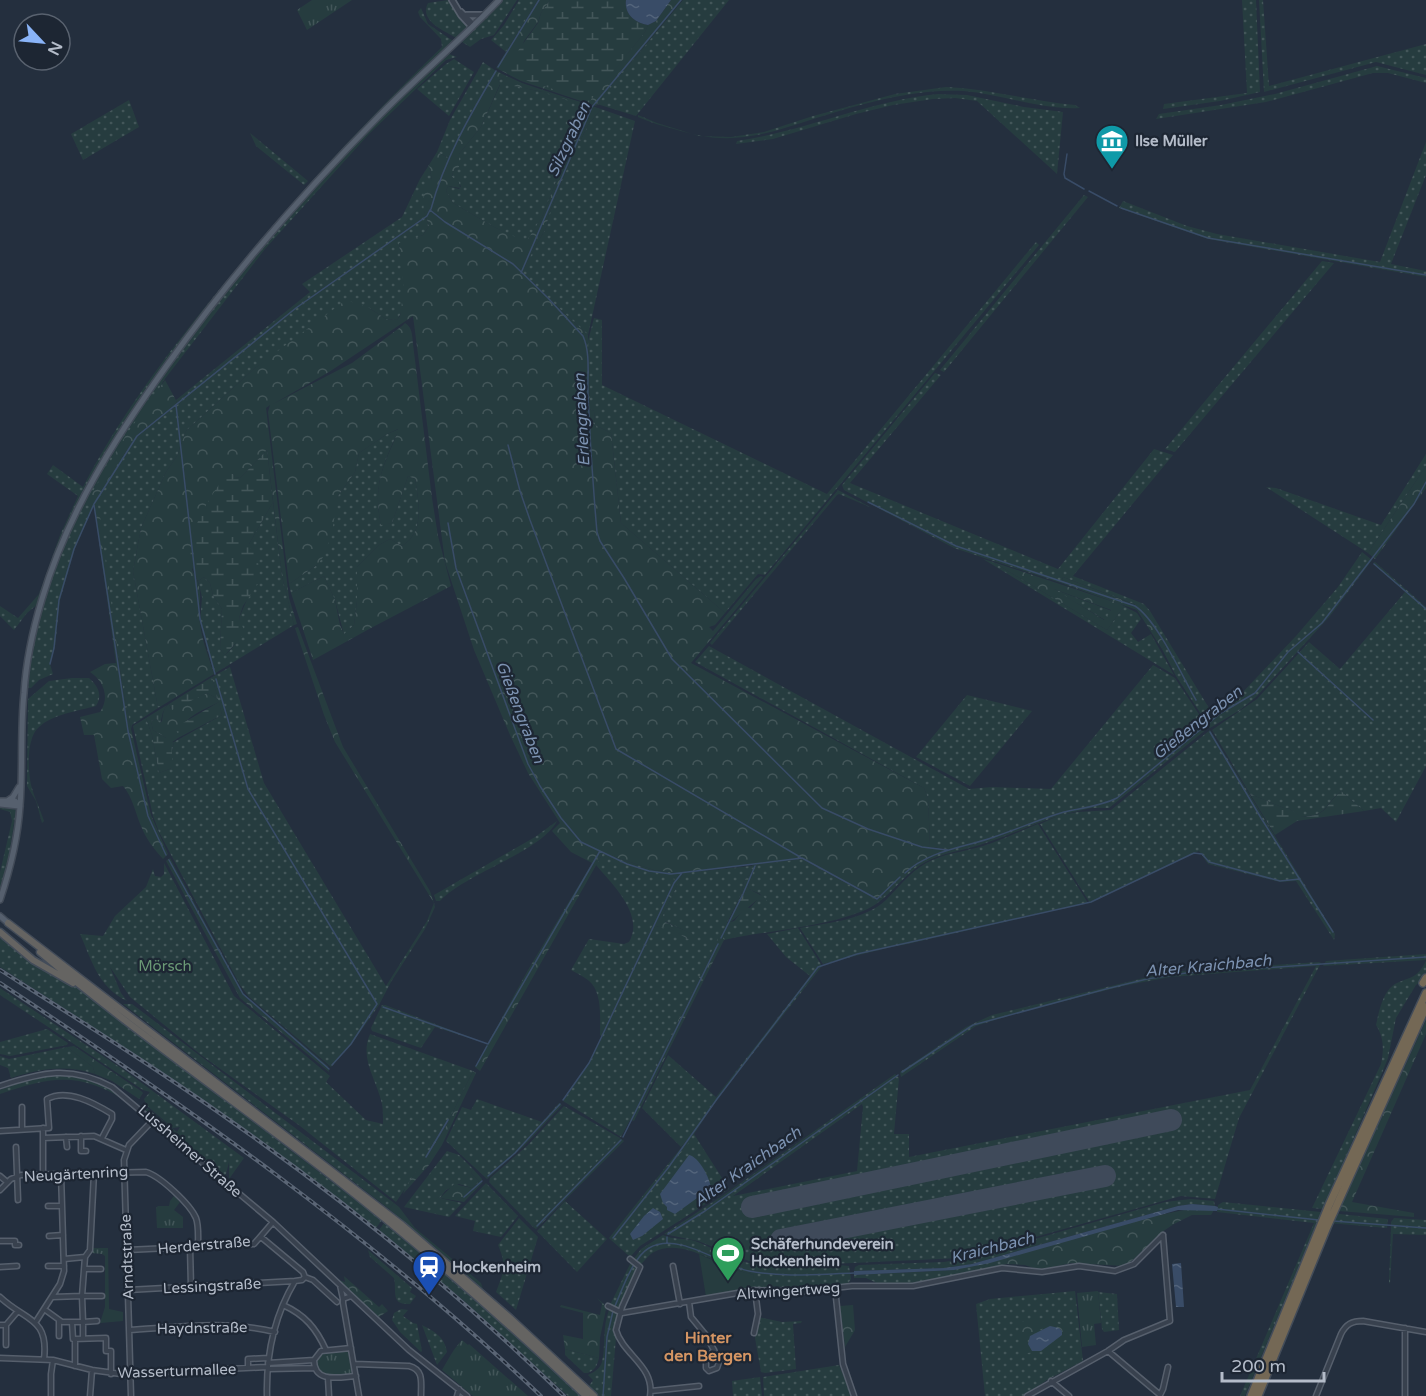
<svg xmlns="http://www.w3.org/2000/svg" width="1426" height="1396" viewBox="0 0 1426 1396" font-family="'Varela Round',sans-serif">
  <defs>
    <pattern id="grass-dots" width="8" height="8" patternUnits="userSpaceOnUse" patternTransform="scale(1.5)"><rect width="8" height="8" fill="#263c3f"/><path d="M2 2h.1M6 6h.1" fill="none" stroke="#435659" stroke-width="1.8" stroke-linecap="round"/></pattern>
    <pattern id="forest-crowns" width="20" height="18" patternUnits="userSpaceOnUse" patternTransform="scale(1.5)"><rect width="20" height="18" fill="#263c3f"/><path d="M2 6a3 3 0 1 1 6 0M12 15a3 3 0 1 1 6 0" fill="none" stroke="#435659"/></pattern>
    <pattern id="wetland-marsh" width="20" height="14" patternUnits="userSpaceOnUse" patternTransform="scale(1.5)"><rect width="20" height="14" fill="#263c3f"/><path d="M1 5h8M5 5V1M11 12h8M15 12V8" fill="none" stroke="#435659"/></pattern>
    <pattern id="park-tufts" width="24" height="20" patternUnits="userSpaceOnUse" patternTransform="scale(1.5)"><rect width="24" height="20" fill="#263c3f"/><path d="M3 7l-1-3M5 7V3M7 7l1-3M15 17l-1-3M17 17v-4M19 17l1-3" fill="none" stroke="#435659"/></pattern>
    <pattern id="water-ripples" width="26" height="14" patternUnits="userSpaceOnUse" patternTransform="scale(1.5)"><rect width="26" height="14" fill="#394c67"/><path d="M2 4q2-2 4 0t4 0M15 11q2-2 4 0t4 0" fill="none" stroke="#53647b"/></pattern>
  </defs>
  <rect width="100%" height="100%" fill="#242f3e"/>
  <path fill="url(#grass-dots)" fill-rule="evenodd" d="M448,0L467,25L465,31L456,38C443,30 419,21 428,3Z
    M502,0H517L494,35L481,39L470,47L462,42Z
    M519,0H538L506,52L491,40L504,25Z
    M683,0H729L636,116L597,104Z
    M1242,0H1256L1260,92L1220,101L1163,109L1164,104L1247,93Z
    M1259,0H1263L1269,86L1426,44V75L1376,62L1264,92Z
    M421,8L428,24L453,41L356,137L256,249L124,423L94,473L64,533L38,604L27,613L14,630L0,616V606L18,618L39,594L60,535L78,496L47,474L53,465L83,487C118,419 166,355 214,296C285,208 361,125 442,47L441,39L420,17L418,12Z
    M449,54L457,57L446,60L369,134L265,249L164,380L120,460L137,436L178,404L176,400L310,292L302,284L402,217L420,179L429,165L432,180L424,211L429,226L423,235L399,244C402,264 410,302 397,320L386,319L369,308L294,341L255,368L186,431L177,456L166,472L141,528L133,571L158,708L132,725L131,729L122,683L97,505H94L75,548L60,600L55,647L50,664L53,674L39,680L31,688H28C32,651 38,616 50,581C75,505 120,437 166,372C249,255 343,151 449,54Z
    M454,59L474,72L449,116L417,89L446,64Z
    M483,62L496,71L469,116L449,158L437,152L450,120Z
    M1377,66L1426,78V83L1388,73H1373L1266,102L1156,119L1159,114L1221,105L1275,94Z
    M503,78C516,87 529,89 544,92C559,95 573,100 587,104L542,217L526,243L494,227L453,203L446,191L448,186L459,189L461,186L452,177L453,172L459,167V154L481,127L500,85L498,80Z
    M946,87C989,89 1032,101 1075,105L1080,108C1040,110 1002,94 963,91C899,88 835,113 775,131C735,141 714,141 674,129C662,126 649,122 638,117V115L657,123L699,136L731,137L764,132L813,116L895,94Z
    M938,94L967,95L1024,107L1063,112L1057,174L977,101L955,98L933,99L893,105L856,114L773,139L736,144L737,141C805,131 869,101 938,94Z
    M129,100L139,127L83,160L71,134Z
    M601,109L635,121L588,335L521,273L547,226L548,217L568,166L588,125Z
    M250,133L308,181L304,185L256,146Z
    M1426,142V175L1391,264L1426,271V277L1208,239L1119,208L1123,201L1187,226L1217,234L1380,262Z
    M1084,195L1088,197L944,372L940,370Z
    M1036,242L1039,245L765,575L758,574L725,613L621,523L611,433L595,425L594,411L590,409L588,341L594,318L602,320V385L827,494Z
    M1322,261L1334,263L1175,452L1165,449Z
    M935,373L941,375L850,483L1058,569L1154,449L1173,455L1073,576L1144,604L1150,611L1212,713L1241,694L1296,636L1338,587L1362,552L1372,560L1330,616L1256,697L1240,710L1210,728L1176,676L1162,649L1166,646L1146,615L1134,604L1063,577L1061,583L954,548L844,490L842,485Z
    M399,429C384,463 372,486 381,524L392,523L408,476L415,479C419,502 425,532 402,546L390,539L379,545L357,567V601L354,625L344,635L335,600L324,576L291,593L289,584L317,565L338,496L355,472L359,453L387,434Z
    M1426,454V466L1368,553L1266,487L1276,488L1381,525Z
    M838,490L872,508L839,494L837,495L712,645L710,643Z
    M273,502L282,576L294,625L214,674L200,623L202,597L198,581L204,577L210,583L213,595L222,609L220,649L225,655C237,644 244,634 239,618L249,595V544Z
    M983,559L993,562L1107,630L1124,606L1137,613L1141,619L1131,633L1138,642L1151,634L1174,675Z
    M1375,562L1426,607V766L1396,822L1381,808L1364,811L1341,791C1322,807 1329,815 1301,817L1288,808H1284L1250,794L1212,730L1257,699L1309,642L1340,669L1405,592L1373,563Z
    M1051,588L1112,611L1105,620Z
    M709,646L969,789L992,787L1051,789L1153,665L1175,678L1208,728L1109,808H1091L1061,815L1078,812L1111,810L1210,730L1335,934L1334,940L1296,881L1280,882L1208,864L1199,851L1090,903L1040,824L1058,816C1032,825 1006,836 980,845C961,851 941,853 924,863C900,876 889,901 863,911C820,928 770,930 724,940L720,935L657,1064L661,1066L634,1121L630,1120L621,1137L563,1101L589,1063L602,1037L600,1035C600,1020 602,996 592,984C587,978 578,974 571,970L589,939L624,944L629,942C645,915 612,884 596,865L603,853L654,870L673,872L675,881L652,928C664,922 677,933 688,939L692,934L664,921L663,915L683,873L751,866L752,871L744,881L741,895L727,923L734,921L746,907L750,908L757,900L766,901L760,894L749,889L748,883L757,864L802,859L877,900L881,898L905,872L918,863L947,849L930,847L928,798L924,788L695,662Z
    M230,667L264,783L386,986L427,921L434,903L435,907L425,929L391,982L379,1005L351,1045L331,1067L249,997L240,985L159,832L153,816L133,726L146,718L152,735L159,773L172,768V750L174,742L222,715L212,677Z
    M72,678H89C98,686 103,695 96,706C78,711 53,714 39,727C26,738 28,770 31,785C34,797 40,809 44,821L42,823L36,801L27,786L28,699L49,681Z
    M967,695L1032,711L970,786L916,757Z
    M0,807L14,809L16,811L9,855L0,890V872L12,821L10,812L0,809Z
    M557,821C541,852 466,873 440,901H436L434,895L535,837Z
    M1038,824L1088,903L903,945L895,946L823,964L800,928C827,923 865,920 886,900C899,887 910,872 926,863C944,853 964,852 983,846C1002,840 1020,831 1038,824Z
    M164,863L234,996L330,1076L326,1082L366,1120L383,1124C383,1118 383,1110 382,1104C377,1080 359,1059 370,1034L473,1071L443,1132L396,1202L300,1126L201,1055L130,997L110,967L121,993L127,1001C98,987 92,961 80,934L103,936L115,916L146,887L153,869L155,876L161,877L164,874Z
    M798,928L822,966L718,1098L694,1134L729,1189L640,1246L630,1257L629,1256L611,1240L689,1141L688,1139L681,1147L642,1108L668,1055L716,1097L810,976L786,957L767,934Z
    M0,936L86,994L382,1220L376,1228C256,1132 129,1050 0,967Z
    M1426,954V960L1323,966L1326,961Z
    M1426,961V976L1416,985L1396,1018L1388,1058L1382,1073L1323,1209L1312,1208L1381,1064C1384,1049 1384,1038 1376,1025C1379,1012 1383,989 1397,983C1413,976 1417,978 1426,961Z
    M1319,962L1321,963L1239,1118L1215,1199L1181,1196L961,1258L830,1264L849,1266L851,1279L847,1285L796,1291V1288L769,1286L768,1289H753V1275C723,1269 683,1236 654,1252C648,1255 645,1261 640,1265L633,1260L641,1249L663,1235C673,1240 685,1238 695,1241C709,1246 721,1254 734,1259C761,1268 789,1266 818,1265H783L749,1261L698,1241L664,1234L728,1192L895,1074L899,1078L894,1134H909V1157L1250,1090L1316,966L1170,977L1123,986L1017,1013L976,1026L901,1077L900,1072L966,1027L992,1015L1168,972ZM862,1104L863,1107L857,1171L733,1196Z
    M0,988L124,1070L244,1158L229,1179V1162L226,1174L223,1176L145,1110L147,1108L177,1132L180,1127L173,1128L146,1105L144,1099L150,1092L143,1090L0,995Z
    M123,1004H132L394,1203L389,1209Z
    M382,1005H385L488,1044L435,1027L421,1048L372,1031L371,1028Z
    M47,1029L68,1043L67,1045L10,1056L0,1054V1042Z
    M67,1047L93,1067L95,1074C65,1064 39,1069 11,1078L8,1068L0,1065V1056L9,1059Z
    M60,1075C90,1077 106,1084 129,1103C81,1071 51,1076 0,1094V1090L28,1080Z
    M477,1099L542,1122L559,1103L562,1105L524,1146L487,1179L446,1141L462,1107L471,1110Z
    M564,1106L620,1138L533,1227L489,1182L490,1178L528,1145Z
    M447,1151L459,1155L473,1169L471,1173L479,1181L472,1188L459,1184L446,1190L440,1198L435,1197L462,1203L449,1217L404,1207Z
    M486,1183L518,1216L501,1237L473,1231L475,1221L455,1216Z
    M1191,1199L1214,1201L1215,1206L1192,1204L1178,1206L972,1264L945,1268L854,1271L855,1267L859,1265L944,1262L968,1258L1165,1202Z
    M565,1201L607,1239L577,1272L537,1231Z
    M1223,1202L1388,1219L1387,1228L1317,1222L1245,1396H1240L1314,1223L1217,1212L1218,1205Z
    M519,1218L538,1237L516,1310L496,1292C504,1271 507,1266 498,1245Z
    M1394,1218L1426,1220V1235L1393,1234L1390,1284L1389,1282L1391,1229V1222Z
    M384,1223L488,1310L581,1396H568L464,1301L379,1230Z
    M368,1250L412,1288L410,1292L416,1296L410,1304C390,1305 397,1292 394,1278L370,1257Z
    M1008,1257L1007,1264L914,1283L879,1284L866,1278H854V1275L954,1270Z
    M631,1262L638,1266L637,1270L620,1310L610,1305Z
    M1075,1291L1083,1361L1047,1380L1024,1396H985L976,1304L990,1299Z
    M1098,1292L1117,1294L1119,1330L1104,1332L1102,1329Z
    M401,1309L408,1310L403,1316L413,1323L417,1324L422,1351L421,1352L400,1332L392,1320L394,1313Z
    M609,1310L617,1313L618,1316L614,1328L616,1338L611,1396H599L589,1386L593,1380L588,1375C594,1372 600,1369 602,1362C606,1345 602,1328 609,1310Z
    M758,1317L782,1322L802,1321L801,1323L793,1324L796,1369L765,1373L761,1372L755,1338Z
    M422,1325C434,1331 445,1337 447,1352L437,1365Z
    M565,1349L599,1358C597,1366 595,1370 588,1373H584L565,1355Z
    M839,1365L852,1396H764L763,1377Z
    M760,1377L762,1396H733L732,1381Z"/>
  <path fill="url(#forest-crowns)" fill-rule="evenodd" d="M538,0H550L541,13L538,22L524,41L513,74L590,100L645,32L648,25L656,21L671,0H682L596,106L521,81L496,68Z
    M496,71L522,83L601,109L588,125L568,166L548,217L547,226L521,273L588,335L590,409L594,411L595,425L611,433L621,523L725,613L715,625L709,627L713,631L756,579L761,576L763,577L691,663L924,788L928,798L930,847L948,850C913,864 906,872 881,898L877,900L802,859L683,873L663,915L665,922L693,934L688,939L670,929L657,926L655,930L651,928L675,881L673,872L654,870L603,853L480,1071L475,1067L528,970L592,863L571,852L552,831L560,823L528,773L510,735L474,650L445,562L413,316L329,372L273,404L352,363L402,326L405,323C413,328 412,336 413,344L432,498L438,536L451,586L371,628L313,660L291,593L324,576L335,600L340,625L344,634L354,625L357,601V567L379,545L390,539L402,546C425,532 419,502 415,479L408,476L392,523L381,525C376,502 377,482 386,460C390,449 396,439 398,429L387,434L359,453L355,472L338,496L332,532L324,556L317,565L289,584L268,412L270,405L266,408L289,598L297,624L294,625L282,576L267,450L240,478L235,477L230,470L204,510L192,570C206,593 197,601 200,624C202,640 209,658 214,674L158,708L133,571L141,528L166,472L177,456L186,431L255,368L346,300L369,308L386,319L397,320L400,316L404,288L399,243L423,235L429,226C428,221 425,216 424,211C423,205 424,192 424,185L432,180L429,165L437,152L449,158L469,116ZM503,78L509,85L543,92L586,106L542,217L526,242L494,227L453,203L446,191L448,186L460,188L459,182L452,177L453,172L459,167V154L481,127L500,84L498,80Z
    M165,380L178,404L137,436L120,460L94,505H98L122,683L131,729L151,815L168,854L163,859C154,849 146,839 141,826C135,812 133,798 123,786L111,788L102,779L94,735H84L80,717L100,712C110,698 104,681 90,672L105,664L116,663L94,505L88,500L126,435Z
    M1426,466V488L1375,559L1368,553Z
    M993,562L1120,604L1124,606L1107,630ZM1054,589L1111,610V611L1104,620Z
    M1063,577L1133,604L1146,615L1166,646L1162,649L1137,610L1061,583Z
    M298,627L343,747L430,891L434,903L335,742L324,715L295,628Z
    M207,693L218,699L219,702C202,711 181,717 178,738L171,743H166V738L153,730L151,721L157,719L160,723L162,721C163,715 163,708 169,704L171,709Z
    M170,858L244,994L328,1066L329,1072L240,998L166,861Z
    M720,934L724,940L661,1066L657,1064Z
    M1426,1020V1034L1352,1202L1414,1213V1217L1339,1211Z
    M74,1046L141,1091L143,1093L139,1099L112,1081L95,1074L93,1067L67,1047Z
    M473,1071L476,1073L442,1145L429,1165L403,1194L405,1188L443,1132Z
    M620,1138L624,1141L536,1229L533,1227Z
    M688,1139L690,1141L684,1149L611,1240L609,1238Z
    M473,1169L482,1179V1183L464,1202L440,1198L454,1184L472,1188L479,1181L471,1173Z
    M394,1203L399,1207L415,1228L481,1283L483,1289L389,1209Z
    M1189,1209L1214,1210L1211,1215H1192L1174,1224L1162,1232L1135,1258L1125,1266L1071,1263L1039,1270L1025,1265L1007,1264L1008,1257L1150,1217Z
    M344,1276L379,1307L382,1304L388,1311L379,1317L338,1280L345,1282Z
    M597,1298L605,1305L606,1309L600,1338L599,1358L565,1349L563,1335L583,1339V1313L560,1307L561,1305L600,1315L602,1304Z
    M853,1305L855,1330L845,1347L840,1306Z
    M1049,1320L1067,1327L1069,1337L1056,1347L1039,1352L1062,1335V1331L1054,1326C1041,1327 1013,1339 1036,1352L1019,1354L1020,1322Z"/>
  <path fill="url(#wetland-marsh)" d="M550,0H626C624,14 635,23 648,25L645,32L590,101L522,79L513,74L507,66L538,23L541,13Z
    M267,450L273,502L249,544L251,549L257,552L260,581L243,606L239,618L244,630L243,635L225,655L220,649L222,609L213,595L210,583L204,577L198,581C176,543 208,500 230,469L235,477L240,478Z
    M212,677L218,699L207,693L172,710L169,704Z
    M219,702L222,715L178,738L176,727Z
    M167,705L163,712L160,724L157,719L151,721L153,730L166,738V743L174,742L172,750V768L159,773L152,735L146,718Z
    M1341,791L1364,811L1297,821L1275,835L1250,794L1284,808H1288L1302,817C1329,815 1323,807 1341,791Z
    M757,864L748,883L749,889L764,897L768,902L757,900L727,925L741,895L744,881L752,871L751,866Z"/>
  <path fill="url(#park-tufts)" d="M312,0H352L307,30L297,10Z
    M174,1196L180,1202L174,1210L183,1217V1228H157L156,1208L158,1206H169L170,1201Z
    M92,1248H108L109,1309L123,1312V1321L100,1323L105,1307V1256L102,1254L92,1253Z
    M1098,1291L1101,1323L1094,1324L1096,1345L1082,1347L1077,1293Z
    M462,1340L468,1345L469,1344L528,1396H473L442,1370C448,1360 454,1348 462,1340Z
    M348,1349L352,1375C337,1377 326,1380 316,1368C314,1349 334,1351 348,1349Z"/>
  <path fill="#263c3f" d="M699,1254L732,1269L754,1275L753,1289L706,1297Z"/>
  <path fill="url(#water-ripples)" d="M626,0H671L656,21L648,25C635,23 624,14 626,0Z
    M689,1155C699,1157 710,1178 711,1188L675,1214L667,1210V1207L663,1203L660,1194Z
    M1192,1204L1215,1206L1218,1207L1217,1211L1178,1210L990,1263L954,1270L854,1275V1271L945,1268L972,1264L1178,1206Z
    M653,1208L660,1212L663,1219L642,1236L633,1240L630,1234L644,1216Z
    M1181,1263L1184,1307H1176L1172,1264Z
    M1050,1326L1059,1328L1062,1331V1335L1041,1351H1032L1028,1344L1030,1336Z"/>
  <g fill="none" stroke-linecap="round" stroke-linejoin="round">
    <path stroke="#394c67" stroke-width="1.5" d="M498,67L539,0
      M1067,154L1064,174L1065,178L1084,189
      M1089,191L1117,206
      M1121,208L1208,238L1426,275
      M431,209C444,160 470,115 496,71
      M521,273L592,107L681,0
      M176,405L200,619L215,674
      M508,445L520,491L530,520L616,749L800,857
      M868,502L956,546L1135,606C1157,620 1182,676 1196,700
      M94,505L128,731L148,816L166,855
      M448,523L456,568L528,764L540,786L561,818L581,842L627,864L649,871L671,874L802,858L877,899L900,877
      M1374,564L1426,609
      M1298,652L1373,720
      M50,664L54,648L59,600L74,549L94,504L137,436L296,308L427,216L430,210L445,222L513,264L548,298L583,336C591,354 587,377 588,396C590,442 593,487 597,532L600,541L624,578L672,659L822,808L868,829L922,847L947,850
      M216,679L248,789L377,1004L351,1044L332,1065
      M1210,732L1261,818L1333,932
      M169,860L243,994L329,1069
      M905,873C930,850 963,848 994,837C1018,829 1040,819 1064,812C1082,808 1101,806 1117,798L1206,725L1221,713L1255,693L1288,652L1322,623L1414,504L1426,482
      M721,938L743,894L755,866
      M383,1007L488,1044L600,851
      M476,1066L487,1046
      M902,1072L973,1025L1106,989L1147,979L1186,973L1426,957
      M563,1100L589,1063L602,1036L674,883L682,873
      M623,1137L718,944
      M426,1157L448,1120
      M488,1176L515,1153L560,1104
      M464,1197L482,1181
      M1217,1209L1319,1220
      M1333,1221L1426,1228
      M537,1226L621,1140
      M668,1234L705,1211L898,1075
      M613,1238L668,1168L717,1099L818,967L857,954L1091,902L1194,853L1202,854L1209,862L1280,881L1300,879
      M667,1243V1237
      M615,1306C622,1290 633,1257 649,1248C679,1231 720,1265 749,1271C784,1278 820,1274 854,1273
      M603,1396L607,1337L613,1311"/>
    <path stroke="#3f4a5a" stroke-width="22" d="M752,1207L1171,1120
      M781,1240L1105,1176"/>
    <g stroke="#565f6c" stroke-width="7">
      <path id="minor" d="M0,1086C42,1072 71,1065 112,1087L273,1222L409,1350L467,1396
        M22,1107V1129
        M0,1131L49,1128L47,1099C67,1088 94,1103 112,1114V1119L102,1138
        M81,1136V1151H86
        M66,1137L67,1147
        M43,1138L94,1136L126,1150
        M16,1147L18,1200
        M43,1174V1128
        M0,1176L7,1182
        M0,1190L11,1179L21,1175L146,1172C160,1176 190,1204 196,1218C199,1226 198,1237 198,1247
        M48,1206H62
        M49,1236L63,1235
        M261,1237L303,1272L305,1277L313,1280L337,1302
        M0,1241H15V1245H19
        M190,1247L191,1287
        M127,1250L254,1244L273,1222
        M64,1259L85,1257L90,1250L94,1173
        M630,1259L640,1267L622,1307L616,1330C623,1355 655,1366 650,1396
        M48,1266H64
        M673,1266L680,1304
        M0,1267L17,1266
        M85,1269H101
        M340,1285L343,1299
        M835,1288L843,1364L854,1396
        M128,1290L295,1281
        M351,1296L343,1299V1303L359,1396
        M0,1297C25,1321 49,1317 44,1359
        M52,1297L82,1296L85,1257
        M689,1302L691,1317L705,1334L714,1350L719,1362L717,1368L709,1371L706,1368V1360L714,1350
        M283,1305C305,1315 316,1328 326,1350
        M608,1306L622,1313L755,1290L797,1292L852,1286H913L1002,1268L1042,1272L1079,1266L1115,1271L1134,1264L1163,1235
        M44,1309L62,1322H72
        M97,1321L83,1322L82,1296H102
        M35,1323L60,1284L64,1271L61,1174
        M0,1325H6L18,1311
        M129,1330C178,1327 227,1320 275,1332
        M754,1333L758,1314L755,1290
        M59,1336V1321
        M83,1338V1322H72L73,1339L106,1338V1351H111V1374
        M75,1339V1366
        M6,1345V1325
        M351,1348L321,1351L314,1360C314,1384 340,1377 356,1376
        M1108,1351L1159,1394
        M0,1358L53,1360L92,1370L121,1374L267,1367L270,1369L314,1368
        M268,1363L314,1360
        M355,1364L409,1366C424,1370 421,1382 421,1396
        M248,1368V1359L268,1358
        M328,1378L329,1396
        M1051,1381L1069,1396
        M651,1391L699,1386
        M1160,1395L1163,1389L1168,1367
        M51,1396V1374L53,1360
        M90,1396L92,1370
        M131,1396L124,1160L129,1145L153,1120
        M267,1396C266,1356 274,1316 295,1281L302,1280L305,1277
        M457,1396L459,1389
        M1027,1396L1108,1351L1124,1340L1170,1321L1163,1235
        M1316,1396L1341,1334C1346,1324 1352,1321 1363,1321L1426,1332
        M1405,1396V1328"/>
    </g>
    <g stroke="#565f6c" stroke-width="8">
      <path id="tertiary" d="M452,0L461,15L472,27
        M461,12L471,22L472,27
        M466,15H484"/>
    </g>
    <g stroke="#414a57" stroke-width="8">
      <path id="primary" d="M0,801H15L20,806
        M7,801L13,797L19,787
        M0,804L19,806
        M0,900C10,870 18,838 20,806C23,768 20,731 24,693C26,661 33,629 42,599C67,514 114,440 165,368C229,278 302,194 380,115C418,76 461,40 499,0
        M0,916L8,923"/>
    </g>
    <g stroke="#434c59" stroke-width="9">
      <path id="trunk" d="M8,923L402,1225L510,1318L594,1396
        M0,932L33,960L73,983
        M40,952C132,1030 232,1099 328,1173C418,1243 503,1318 586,1396"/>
    </g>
    <g stroke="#434c59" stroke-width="10">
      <path id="motorway" d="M1423,983L1426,978
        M1251,1396L1329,1205L1426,993
        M1258,1396L1327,1227L1426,1007"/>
    </g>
    <use href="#minor" stroke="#38414e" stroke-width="4"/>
    <use href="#tertiary" stroke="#38414e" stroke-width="4.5"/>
    <use href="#primary" stroke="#56606e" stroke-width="5"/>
    <use href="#trunk" stroke="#656462" stroke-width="6"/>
    <use href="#motorway" stroke="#746855" stroke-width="7"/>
    <g stroke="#5a6575" stroke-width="4">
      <path id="rail" d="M0,970C79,1020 159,1070 235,1124C352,1206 462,1297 564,1396
        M0,983C190,1108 376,1239 541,1396"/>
    </g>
    <use href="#rail" stroke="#1d2633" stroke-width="1.5" stroke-dasharray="4.5" stroke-linecap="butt"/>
  </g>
  <defs>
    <g id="museum-pin" transform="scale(1.725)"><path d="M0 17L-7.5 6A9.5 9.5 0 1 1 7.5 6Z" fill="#0f9aa8" stroke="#1d2633"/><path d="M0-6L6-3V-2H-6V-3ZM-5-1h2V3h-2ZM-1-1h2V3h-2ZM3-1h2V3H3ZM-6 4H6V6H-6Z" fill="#fff"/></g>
    <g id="stadium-pin" transform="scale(1.725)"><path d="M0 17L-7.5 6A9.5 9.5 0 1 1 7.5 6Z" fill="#2e9e5b" stroke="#1d2633"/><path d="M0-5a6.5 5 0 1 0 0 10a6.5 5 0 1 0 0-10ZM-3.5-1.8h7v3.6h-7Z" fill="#fff"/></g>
    <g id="station-pin" transform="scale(1.725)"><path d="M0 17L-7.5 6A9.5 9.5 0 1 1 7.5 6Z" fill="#1a4fb4" stroke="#1d2633"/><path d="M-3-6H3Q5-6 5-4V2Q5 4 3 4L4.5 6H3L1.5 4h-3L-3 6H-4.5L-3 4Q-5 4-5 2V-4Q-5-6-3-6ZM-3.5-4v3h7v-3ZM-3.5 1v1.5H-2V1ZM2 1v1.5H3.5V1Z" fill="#fff"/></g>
  </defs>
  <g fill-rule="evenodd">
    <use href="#museum-pin" x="1112" y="141"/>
    <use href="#stadium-pin" x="728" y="1253"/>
    <use href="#station-pin" x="429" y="1267"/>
  </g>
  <g text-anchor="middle" stroke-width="4.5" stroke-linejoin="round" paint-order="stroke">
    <g font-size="15" font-weight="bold" fill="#b4bcc9" stroke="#1d2633" text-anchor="start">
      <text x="1135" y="146">Ilse Müller</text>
      <text x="751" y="1249">Schäferhundeverein<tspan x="751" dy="17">Hockenheim</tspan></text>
      <text x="452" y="1272">Hockenheim</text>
    </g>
    <g font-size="15" fill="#6b9a76" stroke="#1d2633">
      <text x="165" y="971">Mörsch</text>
    </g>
    <g font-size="15" fill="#b4bcc9" stroke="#1d2633">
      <text transform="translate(190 1151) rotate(41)" y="5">Lussheimer Straße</text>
      <text transform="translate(76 1174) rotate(-3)" y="5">Neugärtenring</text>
      <text transform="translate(204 1245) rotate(-5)" y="5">Herderstraße</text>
      <text transform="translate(127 1257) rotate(-92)" y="5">Arndtstraße</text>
      <text transform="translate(212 1286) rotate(-3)" y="5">Lessingstraße</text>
      <text transform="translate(788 1291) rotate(-4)" y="5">Altwingertweg</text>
      <text transform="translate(202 1328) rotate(-1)" y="5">Haydnstraße</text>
      <text transform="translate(177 1371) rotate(-2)" y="5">Wasserturmallee</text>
    </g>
    <g font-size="16" font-style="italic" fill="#7c92b1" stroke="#1d2633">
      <text transform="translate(568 139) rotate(-65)" y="6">Silzgraben</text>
      <text transform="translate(581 420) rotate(-93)" y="6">Erlengraben</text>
      <text transform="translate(521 712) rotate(69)" y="6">Gießengraben</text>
      <text transform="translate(1197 722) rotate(-38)" y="6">Gießengraben</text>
      <text transform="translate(1208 965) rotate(-5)" y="6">Alter Kraichbach</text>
      <text transform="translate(747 1166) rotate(-35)" y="6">Alter Kraichbach</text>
      <text transform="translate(992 1247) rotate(-14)" y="6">Kraichbach</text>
    </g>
    <g font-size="16" font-weight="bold" fill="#d59563" stroke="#1d2633">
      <text x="708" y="1343">Hinter<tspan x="708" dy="18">den Bergen</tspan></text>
    </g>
  </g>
  <g transform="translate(42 42) rotate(116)"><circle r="28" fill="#1d2633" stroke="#59626f" stroke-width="1.5"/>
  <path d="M0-4.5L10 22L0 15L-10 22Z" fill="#8ab4f8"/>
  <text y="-9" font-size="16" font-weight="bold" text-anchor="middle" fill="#b4bcc9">N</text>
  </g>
  <path d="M1222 1372v9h102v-9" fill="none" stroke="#b4bcc9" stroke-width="3"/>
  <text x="1231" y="1372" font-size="18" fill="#b4bcc9" stroke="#1d2633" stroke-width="4.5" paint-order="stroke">200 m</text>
</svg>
